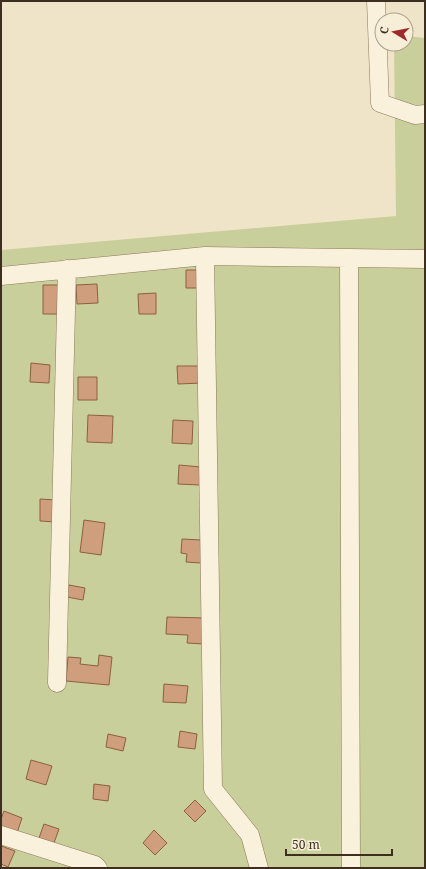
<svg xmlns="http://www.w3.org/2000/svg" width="426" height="869" viewBox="0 0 426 869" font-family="'Noto Serif',serif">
  <rect width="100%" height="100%" fill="#f0e4c8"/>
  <path fill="#c9cf9b" d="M406,36L425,38V868H1V250L396,216L394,44H406Z"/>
  <path fill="#cf9f7d" stroke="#8d5f41" d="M186,270H202V288H186Z
    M97,284L98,303L77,304L76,285Z
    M43,285H61V314H43Z
    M156,293V314H139L138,294Z
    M31,363L50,365L49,383L30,382Z
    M177,366H202V383L178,384Z
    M78,377H97V400H78Z
    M88,415L113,416L112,443L87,442Z
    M173,420L193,421L192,444L172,443Z
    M179,465L201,467L200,485L178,484Z
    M40,499L56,500V522L40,521Z
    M84,520L105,523L101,555L80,552Z
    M182,539L202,540L201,563L186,562L187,554L181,553Z
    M69,585L85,588L83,600L67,597Z
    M167,617L205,618L204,644L187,643L188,635L166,634Z
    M99,655L112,657L109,685L66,681L68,657L81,658L80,664L98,666Z
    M164,684L188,686L186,703L163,702Z
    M180,731L197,734L195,749L178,747Z
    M108,734L126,738L123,751L106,747Z
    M31,760L52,766L46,785L26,779Z
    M94,784L110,786L108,801L93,799Z
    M195,800L206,811L195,822L184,811Z
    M4,811L22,818L17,833L1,827V819Z
    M44,824L59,829L54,843L39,838Z
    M154,830L167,843L155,855L143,843Z
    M1,846L15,851L8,867L1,864Z"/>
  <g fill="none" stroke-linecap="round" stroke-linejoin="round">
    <g stroke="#8d765c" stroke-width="19">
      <path id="minor" d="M376,1L380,103L415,115L425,114
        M205,256L213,789L250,835L259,868
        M349,258L351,868
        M1,276L205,256L425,259
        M57,683L67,269
        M1,835L95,865L98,868"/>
    </g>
    <use href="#minor" stroke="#faf1dc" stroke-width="18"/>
  </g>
  <rect width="426" height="869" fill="none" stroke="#3d2e20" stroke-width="4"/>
  <g transform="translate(394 32) rotate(280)"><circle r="19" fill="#f7eed8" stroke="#ada18e"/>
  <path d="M0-3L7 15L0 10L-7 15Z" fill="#9e2a2b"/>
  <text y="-6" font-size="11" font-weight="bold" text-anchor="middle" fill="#3d2e20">С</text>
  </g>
  <path d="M286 849v6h106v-6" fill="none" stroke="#3d2e20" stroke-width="2"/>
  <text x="292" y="849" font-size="12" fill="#3d2e20" stroke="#f7eed8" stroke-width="3" paint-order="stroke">50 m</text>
</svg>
